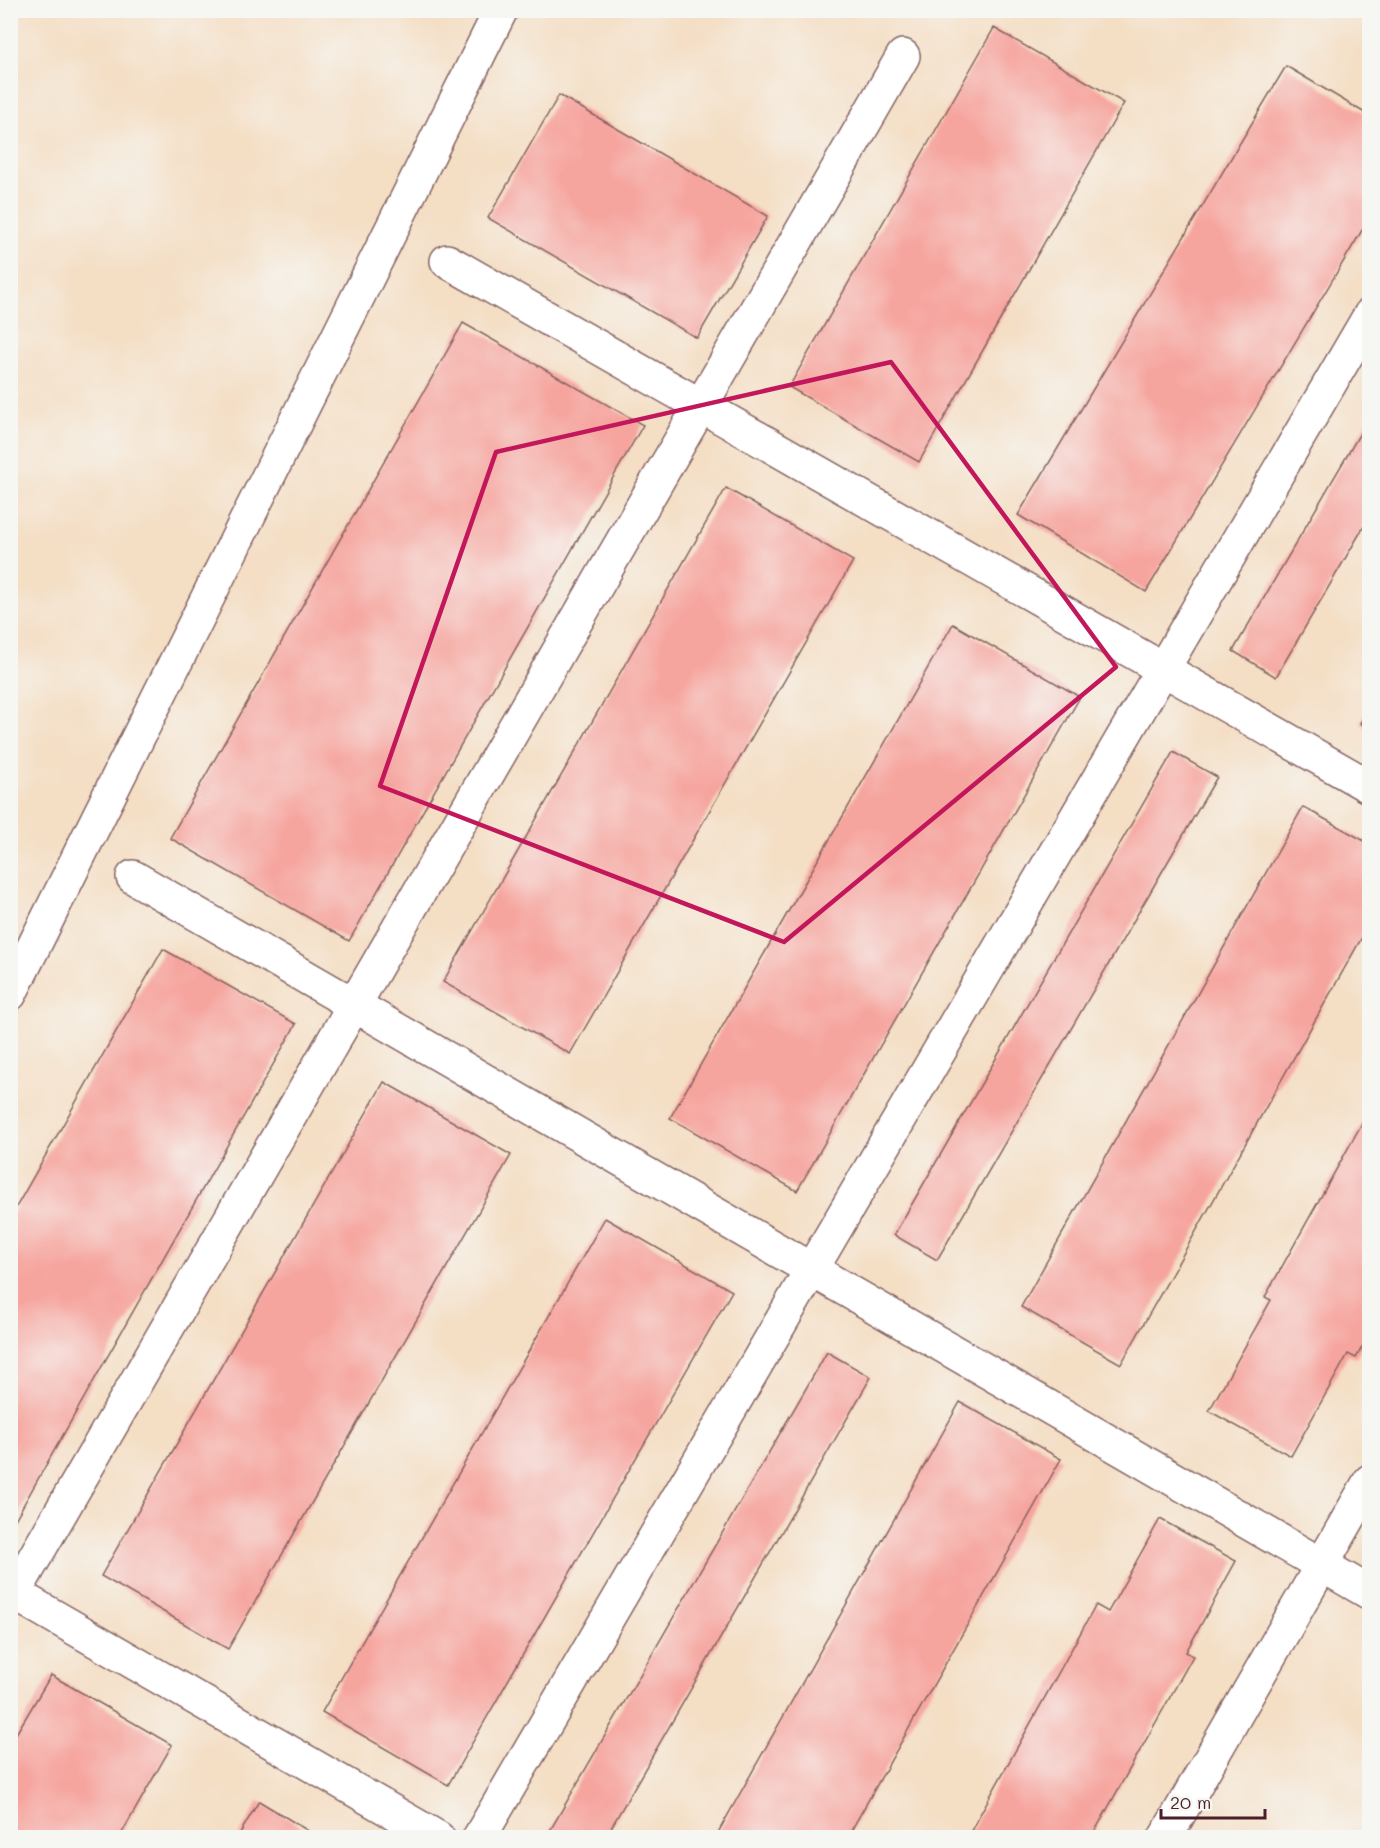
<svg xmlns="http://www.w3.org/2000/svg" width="1380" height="1848" viewBox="0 0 1380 1848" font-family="Mali,sans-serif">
  <rect width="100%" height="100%" fill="#f6f6f2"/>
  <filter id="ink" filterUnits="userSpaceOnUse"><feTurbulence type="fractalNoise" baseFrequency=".0167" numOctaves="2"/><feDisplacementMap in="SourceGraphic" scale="12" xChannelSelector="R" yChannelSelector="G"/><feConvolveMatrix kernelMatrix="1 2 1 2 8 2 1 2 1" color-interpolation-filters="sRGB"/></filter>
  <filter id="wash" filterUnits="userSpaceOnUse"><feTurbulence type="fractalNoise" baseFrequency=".008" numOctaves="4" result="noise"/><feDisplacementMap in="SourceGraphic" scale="24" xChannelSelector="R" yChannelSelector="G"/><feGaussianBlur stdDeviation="1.35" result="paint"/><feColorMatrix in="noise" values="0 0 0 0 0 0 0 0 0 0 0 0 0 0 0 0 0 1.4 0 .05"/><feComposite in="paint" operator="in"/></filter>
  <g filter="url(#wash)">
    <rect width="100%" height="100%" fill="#f4dec4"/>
    <g id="blocks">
      <path fill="#f6a49e" d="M994,28L1124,103L919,462L789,387Z
        M1286,66L1370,116V217L1146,592L1018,515Z
        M559,95L768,216L697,338L488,218Z
        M463,323L643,425L349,941L170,838Z
        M1370,416V516L1276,677L1233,651Z
        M726,488L853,561L570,1054L443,982Z
        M953,624L1080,697L797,1191L670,1118Z
        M1370,706V729L1360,723Z
        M1173,752L1217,777L937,1260L894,1235Z
        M1303,807L1370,844V923L1121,1364L1021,1307Z
        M163,949L296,1024L12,1525L10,1524V1218Z
        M384,1082L511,1155L228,1649L101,1576Z
        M1370,1109V1333L1356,1358L1348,1354L1291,1456L1209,1411L1271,1300L1265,1297Z
        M605,1218L732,1291L448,1785L322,1712Z
        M827,1352L871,1377L605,1838H554L548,1834Z
        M960,1402L1061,1459L847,1838H715Z
        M1160,1519L1236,1561L1186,1652L1193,1656L1091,1838H967L1096,1605L1108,1612Z
        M51,1675L172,1745L119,1838H10V1744Z
        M259,1801L320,1838H237Z"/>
    </g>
  </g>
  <g filter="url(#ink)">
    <use href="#blocks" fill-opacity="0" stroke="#866261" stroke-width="1.5"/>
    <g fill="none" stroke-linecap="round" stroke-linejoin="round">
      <g stroke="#866261" stroke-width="36">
        <path id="minor" d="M447,261L1370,787
          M133,877L1370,1593
          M10,994L501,10
          M10,1591L438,1838
          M10,1600L903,56
          M479,1838L1370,315
          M1165,1838L1370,1481"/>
      </g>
      <use href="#minor" stroke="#fff" stroke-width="33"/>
    </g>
  </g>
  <path fill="none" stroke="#c2185b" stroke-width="4.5" stroke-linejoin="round" d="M891,362L1116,667L784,942L380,786L496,452Z"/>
  <rect width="1380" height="1848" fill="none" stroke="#f6f6f2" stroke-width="36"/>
  <path d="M1161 1809v9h104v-9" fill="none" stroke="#4a1f2b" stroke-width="3"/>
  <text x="1170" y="1809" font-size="18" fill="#4a1f2b" stroke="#f6f6f2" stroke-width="4.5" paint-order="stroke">20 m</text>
</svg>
